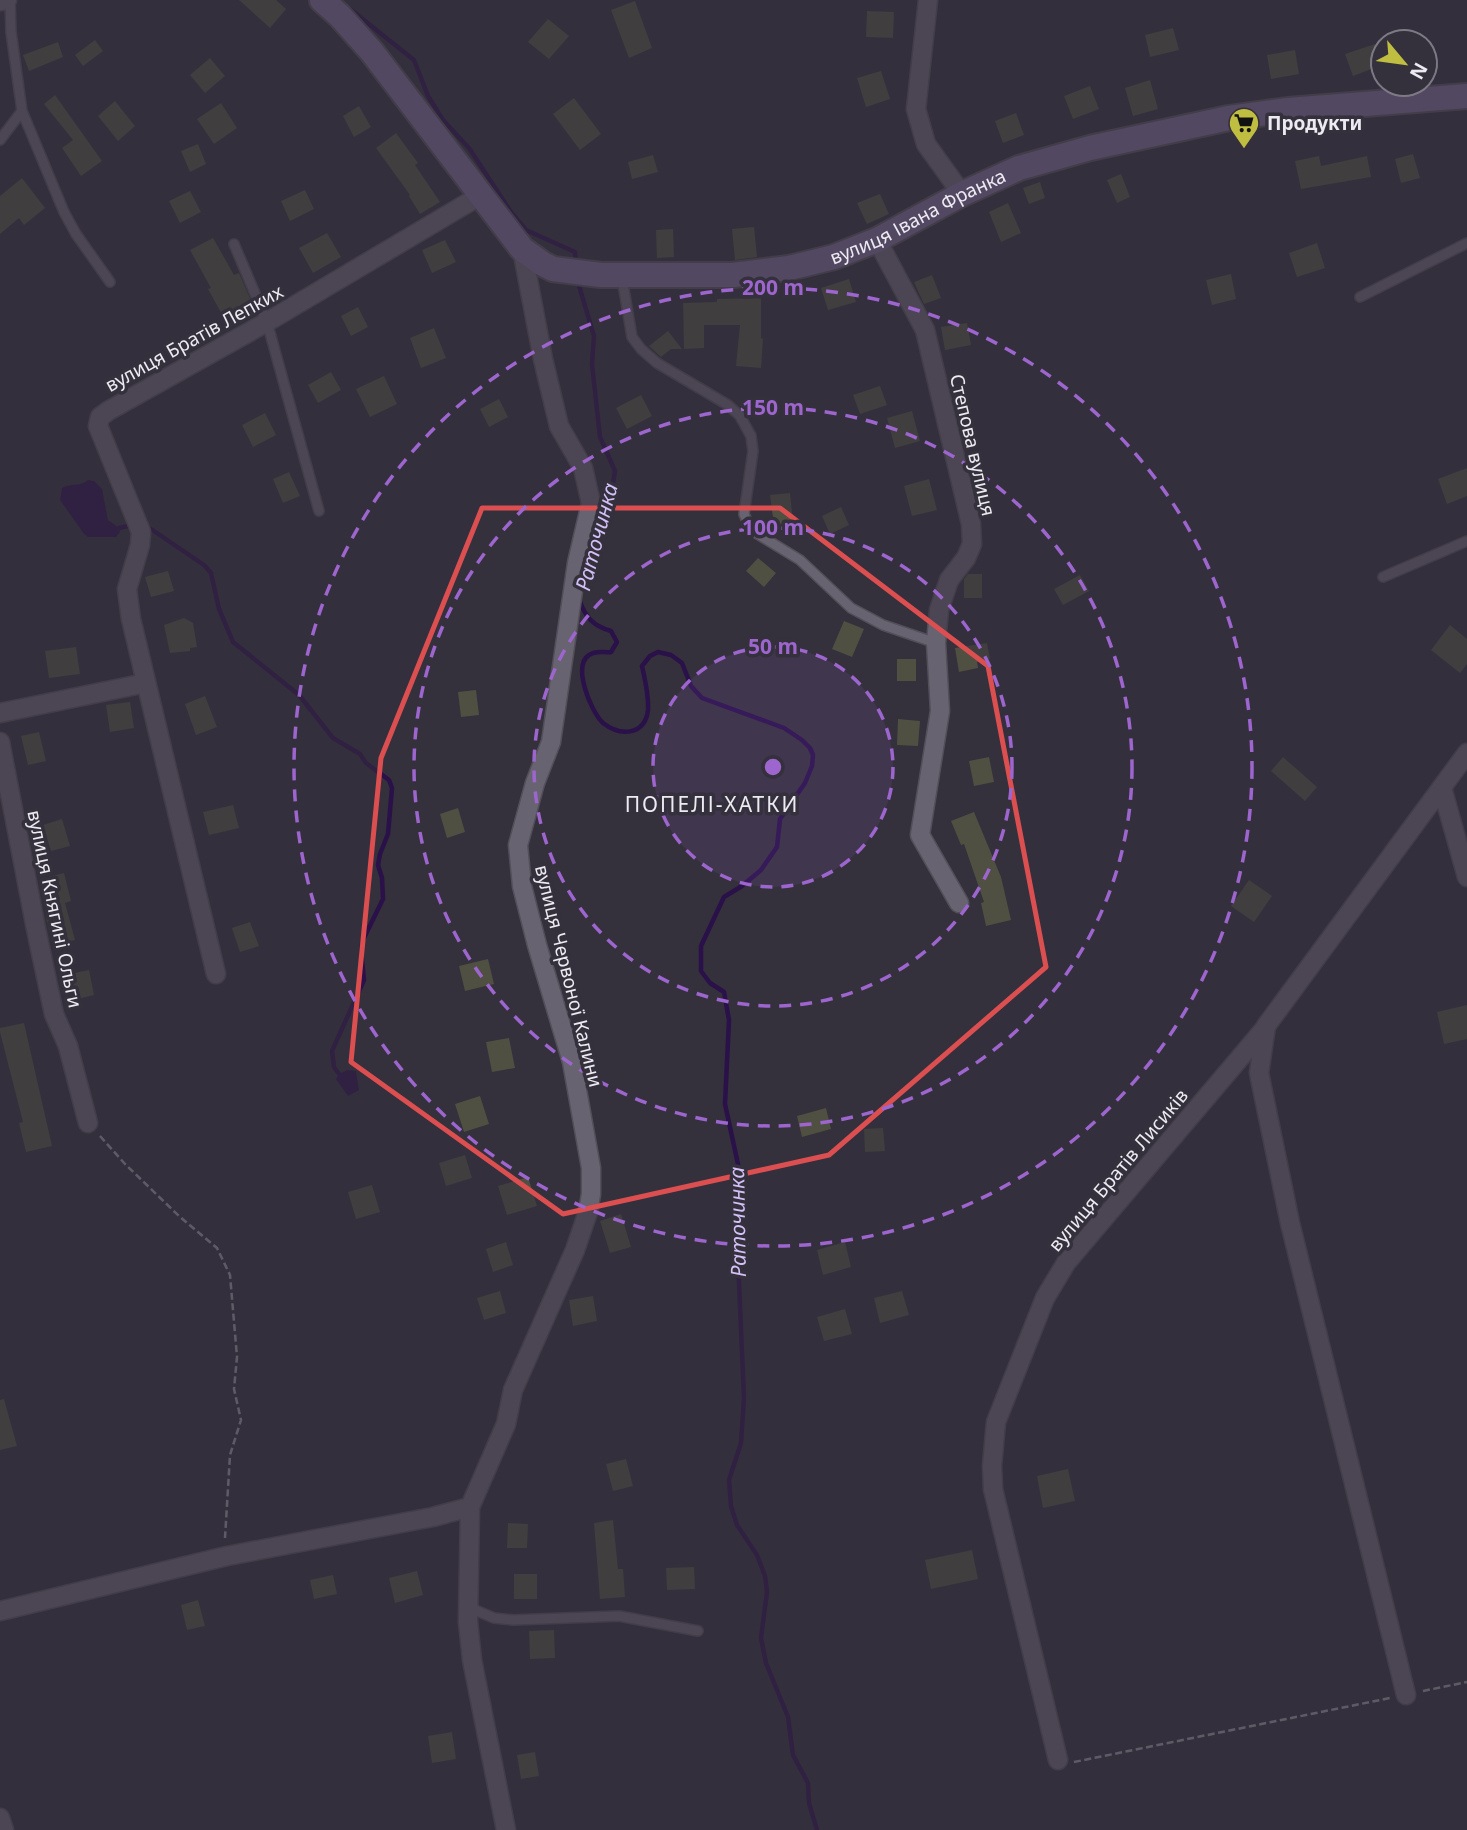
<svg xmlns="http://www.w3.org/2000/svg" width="1467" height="1830" viewBox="0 0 1467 1830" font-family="'Noto Sans',sans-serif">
  <rect width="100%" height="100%" fill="#34303c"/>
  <path fill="#2a1149" d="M88,480L94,481L102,489L108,520L119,528L120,532L116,537H88L84,534L60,500L62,488C70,483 81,487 88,480Z
    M347,1070L356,1071L359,1090L348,1096L336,1079L339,1074Z"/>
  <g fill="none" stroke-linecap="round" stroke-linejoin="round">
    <path stroke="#2a1149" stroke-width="4.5" d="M345,5L414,60L428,96L443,120L469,148L511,212L526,230L575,252L576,264
      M577,279L594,336L592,364L600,437L615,471L610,501L596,549L582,581
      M119,528L128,526
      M151,529L204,565L211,573L219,609L233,642L299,695L333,738L360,754L366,763L389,780L392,788L388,834L380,854L378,865L382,878L383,899L362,942L361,950L364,980L332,1051L334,1067L339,1074
      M579,599C585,617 593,626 611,631L617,642L611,652C604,653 596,650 589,655C572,666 591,712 603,723C621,737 645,735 648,710C649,695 645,680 642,666L650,656L658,652L671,655L682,663L691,686L702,698L784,728L802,740L810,748L813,755L812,766L805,783L780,819L777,847L761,870L742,886L724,897L701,946V971L710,983L724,992L729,1020L725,1104L739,1169L736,1215L744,1398L741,1443L729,1480L731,1506L737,1525L757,1555L765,1576L767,1592L761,1638L766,1663L788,1717L793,1755L808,1783L809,1803L817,1830"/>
  </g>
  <path fill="#4f5042" d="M239,0H276L286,9L270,28Z
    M635,1L652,48L629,58L611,10Z
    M867,11L894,12L893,38L866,37Z
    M548,19L569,36L549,59L528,42Z
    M1173,28L1179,50L1150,57L1145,35Z
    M95,40L103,51L83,66L75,55Z
    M58,42L63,57L29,71L23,55Z
    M1375,44L1382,65L1353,76L1345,54Z
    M1295,50L1299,74L1271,79L1267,55Z
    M210,58L225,76L205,93L190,75Z
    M881,71L890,99L866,107L857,78Z
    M1150,80L1158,109L1133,116L1125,88Z
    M1090,86L1099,109L1073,119L1064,96Z
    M55,95L102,161L81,176L62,148L73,140L44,104Z
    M574,98L601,134L580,150L553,114Z
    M115,101L135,126L118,141L98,116Z
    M221,103L237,128L214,144L197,119Z
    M359,106L371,127L354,137L343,116Z
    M1016,113L1024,135L1003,143L995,121Z
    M396,133L418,163L415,165L440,202L420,214L409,196L410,195L376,148Z
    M198,144L206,164L190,172L181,151Z
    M1413,154L1420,178L1401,183L1395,159Z
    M653,155L658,172L632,179L628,162Z
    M1319,156L1321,166L1367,156L1371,177L1301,189L1295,161Z
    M1121,174L1130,197L1117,203L1107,180Z
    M22,178L45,208L24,225L19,218L0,234V196Z
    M1040,182L1045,198L1029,204L1023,188Z
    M305,190L314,209L290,221L281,201Z
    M190,191L201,212L180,223L169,201Z
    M880,194L889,214L867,224L857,203Z
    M1008,203L1021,233L1001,242L989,212Z
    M754,227L757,257L735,260L732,229Z
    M673,229L674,257L657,258L656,230Z
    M327,233L341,257L313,273L299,248Z
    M213,238L234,275L239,273L252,303L224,318L208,289L211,288L190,250Z
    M445,240L456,262L432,273L422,250Z
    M1317,243L1325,268L1297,277L1289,253Z
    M1231,274L1236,299L1212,305L1206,280Z
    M932,275L941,298L924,304L914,282Z
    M849,279L856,302L828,310L821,288Z
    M761,298V338L763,339L761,368L736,366L740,325H704V348L684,349L683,303L717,302V299Z
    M358,307L368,327L351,336L341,316Z
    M967,323L971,345L945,350L941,327Z
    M434,328L446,358L421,368L410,338Z
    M668,331L682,349H671L661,357L649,346Z
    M331,372L341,390L318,403L308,385Z
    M384,376L397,404L370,417L356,389Z
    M880,386L887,405L860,414L853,395Z
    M641,395L652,416L627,429L616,408Z
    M499,399L508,417L489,427L480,409Z
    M912,411L920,441L895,448L887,418Z
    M265,413L276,435L253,447L242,425Z
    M1467,468V496L1447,504L1438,479Z
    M289,472L300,496L283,503L273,479Z
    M929,479L937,510L912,516L904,486Z
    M790,493L793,522L774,525L770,495Z
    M841,507L849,525L830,534L822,516Z
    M758,558L776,573L764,587L746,571Z
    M168,571L174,591L151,597L145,577Z
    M968,574H982V598H964V579Z
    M1080,575L1089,591L1063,605L1054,589Z
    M184,618L193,623L197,647L190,648V651L170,653L164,625Z
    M844,621L864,629L852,657L832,649Z
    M1450,625L1467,639V664L1460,673L1431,650Z
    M987,643L990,659L977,662L978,668L959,672L955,648Z
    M76,647L80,674L49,678L45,651Z
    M897,659H916V681H897Z
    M476,690L479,715L461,717L458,692Z
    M205,696L217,727L196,735L185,704Z
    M130,702L134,728L110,732L106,705Z
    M898,719L920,721L918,746L897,745Z
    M39,732L46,761L28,765L21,736Z
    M989,757L994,782L974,786L969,761Z
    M1283,757L1317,787L1305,801L1271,771Z
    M233,805L239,828L209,835L203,812Z
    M458,808L465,832L447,838L440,814Z
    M974,812L1001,877L1011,920L986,926L981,903L984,902L964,844L961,845L951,821Z
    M62,819L70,846L51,851L43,825Z
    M64,873L71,901L65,903L75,940L53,946L46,918L49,917L40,879Z
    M1249,880L1272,896L1254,922L1231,906Z
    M250,922L259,946L240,952L232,928Z
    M488,959L494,984L465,991L459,966Z
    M89,970L94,995L70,1001L65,975Z
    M1467,1005V1039L1444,1044L1437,1012Z
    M24,1023L52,1146L26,1152L19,1123L23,1122L0,1032V1028Z
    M509,1038L515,1068L492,1072L486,1042Z
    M480,1096L489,1124L464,1132L455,1104Z
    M826,1108L831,1129L802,1137L797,1116Z
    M883,1128L885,1151L865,1152L864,1129Z
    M465,1155L472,1178L446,1186L439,1163Z
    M528,1177L537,1206L507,1215L498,1186Z
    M372,1185L380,1212L356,1219L348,1192Z
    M621,1214L631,1247L610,1253L600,1221Z
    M506,1242L513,1265L493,1272L486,1249Z
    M845,1242L851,1267L823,1275L817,1250Z
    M500,1291L506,1313L484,1320L477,1298Z
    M902,1291L909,1315L880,1323L874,1298Z
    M593,1296L597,1321L573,1326L569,1300Z
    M845,1309L852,1334L824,1341L817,1317Z
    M4,1399L17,1446L0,1450V1400Z
    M626,1459L633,1486L613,1491L606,1464Z
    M1068,1469L1075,1501L1043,1508L1037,1476Z
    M613,1520L618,1569H623L625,1597L600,1599L594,1523Z
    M508,1523L528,1524L527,1548H507Z
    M972,1550L978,1579L931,1589L925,1560Z
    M694,1567L695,1589L667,1590L666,1568Z
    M417,1571L423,1595L395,1603L389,1578Z
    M514,1574H537V1599H514Z
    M333,1575L337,1594L314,1599L310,1580Z
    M198,1600L205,1626L187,1630L181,1605Z
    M554,1630L555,1658L530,1659L529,1631Z
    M452,1732L456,1759L432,1763L428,1736Z
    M535,1752L539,1776L521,1779L517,1755Z"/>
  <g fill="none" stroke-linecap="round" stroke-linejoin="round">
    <g stroke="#524f59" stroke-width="12">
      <path id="lane" d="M10,0L11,32L22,111L64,212L76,234L110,282
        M0,140L22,111
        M234,244L267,322L319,511
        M622,278L632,337L641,349L657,363L728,405L740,416L751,436L753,451L744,514L751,530L800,560L851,608L883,625L936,643
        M1360,297L1467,243
        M1383,577L1467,541
        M468,1607L494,1618L513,1620L619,1616L698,1631"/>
    </g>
    <g stroke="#524f59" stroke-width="21">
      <path id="street" d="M928,0L916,109L926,144L962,194
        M0,1L7,0
        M877,240L925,330L971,524L972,544L966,558L949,580L939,610L936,643L940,711L920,835L959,903
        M0,713L146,683
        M0,742L36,929L54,1014L68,1046L88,1123
        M1442,788L1467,877
        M216,974L131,619L127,589L140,545L141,532L98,426L100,417L108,411L267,322L481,195
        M0,1611L227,1556L433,1517L470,1507
        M1406,1695L1290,1223L1259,1073L1266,1026L1467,753
        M1058,1760L993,1489L992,1466L996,1422L1045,1298L1066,1263L1266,1027
        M0,1818L4,1830
        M506,1830L472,1660L468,1622L470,1507L506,1424L513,1390L575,1250L588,1212L591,1194V1168L572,1062L537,945L522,886L518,845L535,783L551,742L577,563L591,503L583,468L559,426L543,359L522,249"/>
    </g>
    <g stroke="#524f59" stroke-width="28">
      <g id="secondary">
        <path id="s1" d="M322,0L340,16L372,52L522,249L543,264L553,269L601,275H733L789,268L834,257L877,240L962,194L1019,168L1090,148L1229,118L1288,110L1467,96"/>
      </g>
    </g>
    <path stroke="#93909a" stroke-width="2.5" stroke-dasharray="7 3.5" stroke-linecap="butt" d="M100,1136L125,1164L179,1216L217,1248L230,1275L237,1357L234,1389L241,1420L230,1455L225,1538
      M1423,1691L1467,1682
      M1074,1762L1390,1698"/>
    <use href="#lane" stroke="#686371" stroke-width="9"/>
    <use href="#street" stroke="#686371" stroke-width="18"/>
    <use href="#secondary" stroke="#776790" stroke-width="24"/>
  </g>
  <path d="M0 0H1467V1830H0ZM482,508H780L988,666L1046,967L829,1155L563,1214L351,1062L381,758Z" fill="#34303c" fill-opacity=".55" fill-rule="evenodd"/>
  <path fill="none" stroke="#db4f50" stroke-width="5" stroke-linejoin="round" d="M482,508H780L988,666L1046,967L829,1155L563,1214L351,1062L381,758Z"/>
  <circle cx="773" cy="767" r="120" fill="#9d65ce" fill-opacity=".12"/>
  <g fill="none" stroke="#9d65ce" stroke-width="3.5" stroke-dasharray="12 9">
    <circle cx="773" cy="767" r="120"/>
    <circle cx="773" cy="767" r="239"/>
    <circle cx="773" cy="767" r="359"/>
    <circle cx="773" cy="767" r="479"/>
  </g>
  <defs>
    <g id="supermarket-pin" transform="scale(1.575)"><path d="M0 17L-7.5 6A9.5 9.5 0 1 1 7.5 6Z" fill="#bfbe41" stroke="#34303c"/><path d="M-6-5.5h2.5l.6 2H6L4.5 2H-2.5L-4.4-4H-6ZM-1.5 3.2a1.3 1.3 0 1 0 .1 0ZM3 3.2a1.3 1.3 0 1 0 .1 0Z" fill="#111"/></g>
  </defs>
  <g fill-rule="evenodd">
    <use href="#supermarket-pin" x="1244" y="123"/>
  </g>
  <g text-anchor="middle" stroke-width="7" stroke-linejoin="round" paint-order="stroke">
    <g font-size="19" font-weight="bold" fill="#edeaf2" stroke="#34303c" text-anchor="start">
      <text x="1267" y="130">Продукти</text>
    </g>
    <g font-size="19" fill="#edeaf2" stroke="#34303c">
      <text dy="7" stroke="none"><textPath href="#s1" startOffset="733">вулиця Івана Франка</textPath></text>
      <text transform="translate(194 338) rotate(-29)" y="7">вулиця Братів Лепких</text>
      <text transform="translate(973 445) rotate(77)" y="7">Степова вулиця</text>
      <text transform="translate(55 909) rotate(78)" y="7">вулиця Княгині Ольги</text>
      <text transform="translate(569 976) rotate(76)" y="7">вулиця Червоної Калини</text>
      <text transform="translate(1118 1170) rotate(-50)" y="7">вулиця Братів Лисиків</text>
    </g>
    <g font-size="21" font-style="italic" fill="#d2c0f6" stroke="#34303c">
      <text transform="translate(597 537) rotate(-75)" y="7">Раточинка</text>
      <text transform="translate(738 1222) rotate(-91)" y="7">Раточинка</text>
    </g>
    <g font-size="21" letter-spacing="2" fill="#edeaf2" stroke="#34303c">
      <text x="712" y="812">ПОПЕЛІ-ХАТКИ</text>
    </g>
  </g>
  <circle cx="773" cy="767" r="10" fill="#9d65ce" stroke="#34303c" stroke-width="3.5"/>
  <g font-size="21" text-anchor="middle" font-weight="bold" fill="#9d65ce" stroke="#34303c" stroke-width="7" stroke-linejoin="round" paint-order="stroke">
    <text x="773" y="295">200 m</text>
    <text x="773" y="415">150 m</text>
    <text x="773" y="535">100 m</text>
    <text x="773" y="654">50 m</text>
  </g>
  <g transform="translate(1404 63) rotate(119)"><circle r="33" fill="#34303c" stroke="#7e7a85" stroke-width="2"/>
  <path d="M0-5L12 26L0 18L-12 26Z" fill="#bfbe41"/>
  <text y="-10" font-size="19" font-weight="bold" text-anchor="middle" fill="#edeaf2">N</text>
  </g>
</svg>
